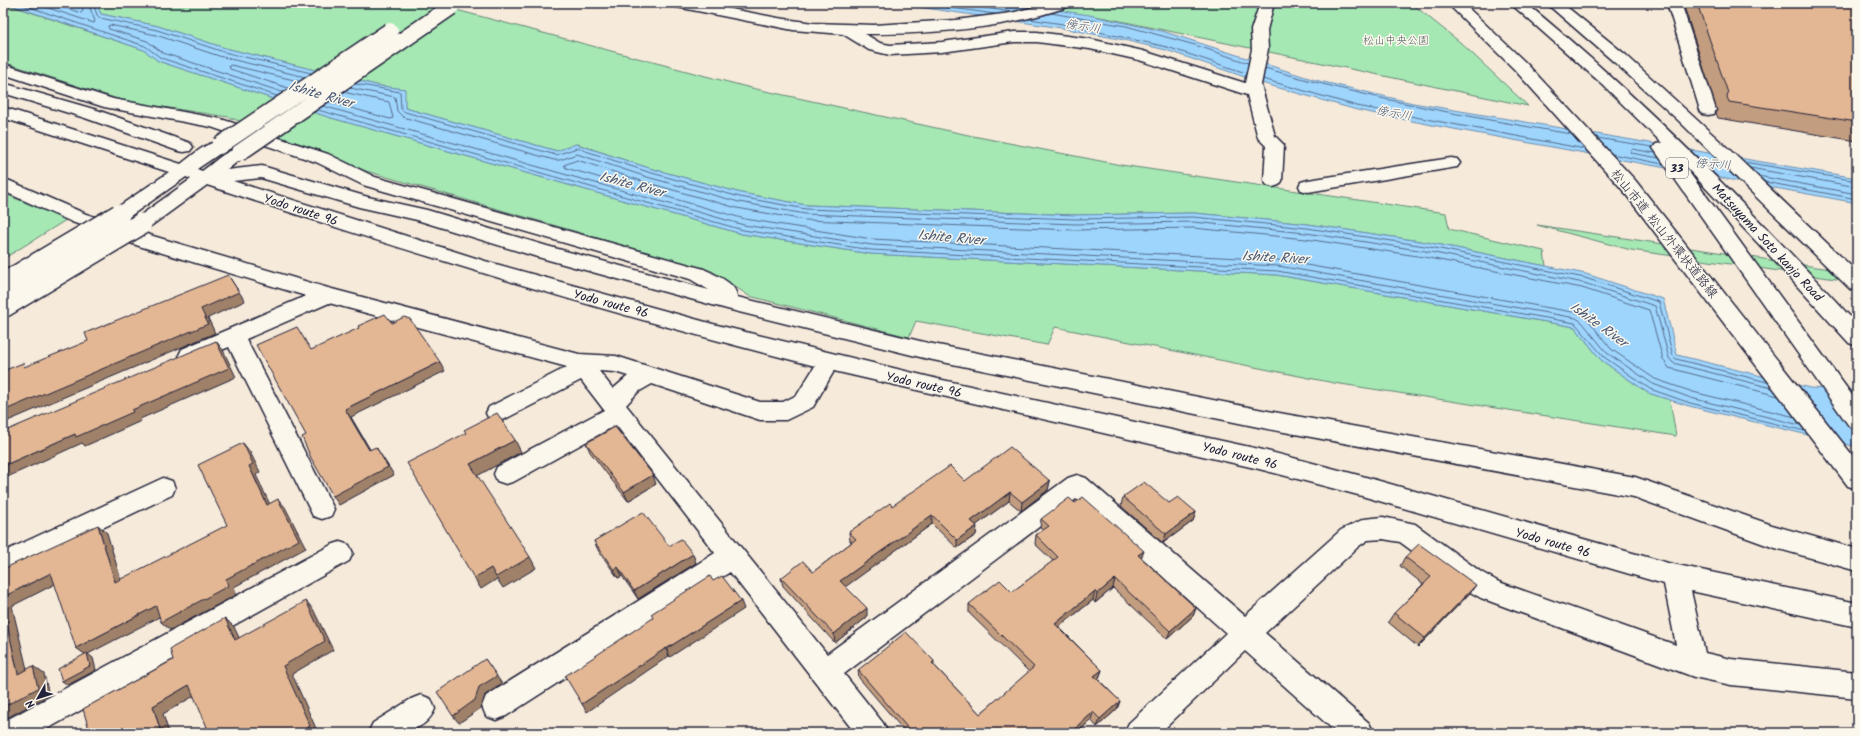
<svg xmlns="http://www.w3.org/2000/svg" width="1860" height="736" viewBox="0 0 1860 736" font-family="Kalam,'Klee One',sans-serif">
  <rect width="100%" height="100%" fill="#f6eada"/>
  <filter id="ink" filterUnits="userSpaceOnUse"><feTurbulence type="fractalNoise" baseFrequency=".025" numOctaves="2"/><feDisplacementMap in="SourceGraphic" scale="8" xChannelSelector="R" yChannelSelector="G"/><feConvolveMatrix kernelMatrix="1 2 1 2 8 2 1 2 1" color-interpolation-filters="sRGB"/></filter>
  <g filter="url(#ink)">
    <path fill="#a5e8b3" stroke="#648577" d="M3,3L144,50L158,61L328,117L742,234L871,254L1277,275L1575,327L1601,360L1648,393L1670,400L1676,436L1334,383L1055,327L1047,345L916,321L909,337L749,296L712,271L366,171L325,153L228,117L124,101L3,62Z
      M96,3H430L747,87L973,136L1121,165L1446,213L1449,229L1544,251L1546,266L1426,242L1308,224L1194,213L1075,215L806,205L741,193L649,168L577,144L557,151L405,108L404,89L380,86L225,48L158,26L101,14Z
      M1009,3H1411L1461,43L1528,106L1106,18Z
      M3,193L66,220L3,259Z
      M1537,225L1857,273V282L1631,250Z"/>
    <path fill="#9ed5fd" stroke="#6c8daf" d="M5,3H96L101,14L158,26L225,48L380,86L405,89V108L557,151L576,144L649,168L741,193L806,205L1075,215L1194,213L1308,224L1426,242L1586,274L1663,299L1677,355L1810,388L1857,391V447L1689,406L1648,393L1601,360L1575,327L1277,275L871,254L742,234L328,117L158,61L144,50Z
      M891,3H1012L1089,15L1162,31L1315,80L1413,103L1857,178V203L1432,125L1357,110L1265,84L1166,50L1124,40L1062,28Z"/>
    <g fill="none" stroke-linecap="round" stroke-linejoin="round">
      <path stroke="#546a89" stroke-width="1" d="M17,3L145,46L161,58L277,96
        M33,3L94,23L95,21L88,3
        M52,3L81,13L83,11L82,3
        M93,3L97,15L100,18L157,30L224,52L311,73
        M916,3L995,14
        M952,3L1012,12
        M1051,13L1126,26L1195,45L1248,63
        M1029,19L1063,24L1167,47L1246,73
        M1265,68C1366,98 1468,117 1571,134
        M1263,79L1357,106L1585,149
        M356,84L400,92L401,109L405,112L556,155L577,148L648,172L740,197L806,209L1075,219L1193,217L1307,228L1425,246L1585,278L1659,302L1673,356L1676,359L1767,382
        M288,88L230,69L229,66L231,65L298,81
        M350,88L395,97L397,111L403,117L554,160H560L577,154L647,177L739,202L805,214L1075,224L1193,222L1306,233L1425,251L1584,283L1655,306L1669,358L1673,363L1772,388
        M282,92L163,53L147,41L109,29L108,26L110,25L156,35L222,57L305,77
        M330,102L390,119L393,118L389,102L343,92
        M323,106L744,225L872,245L1278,266L1576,318L1582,322L1607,353L1653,384L1691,398L1800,425
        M318,110L743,230L871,250L1277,271L1575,323L1604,357L1650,389L1690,403L1805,431
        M1597,138L1652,147
        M1655,153L1632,149L1630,151L1631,153L1659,158
        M1612,154L1663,164
        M1744,162L1857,181
        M1750,168L1857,187
        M1758,176L1857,194
        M1765,182L1857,199
        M1778,396L1669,368L1663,359L1649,310L1582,288L1424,257L1306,239L1193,228L1075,230L805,220L737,208L645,182L577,160L564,165L566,168L745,219L872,239L1278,260L1578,313L1586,317L1611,349L1655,379L1693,392L1795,417"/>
      <g stroke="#22223b" stroke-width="3">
        <path id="minor" d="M670,3H700L778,18L813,23L874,25L956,20L1011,13L1050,3H1072L1070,6C1005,29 934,34 865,34L880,43L890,45L942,42L1014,32H1037L1090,39L1143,51L1245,83L1252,49L1251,30L1260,3H1274L1267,30L1268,49L1261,85L1275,136L1284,145L1282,181L1279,185L1273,187L1267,185L1264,181L1266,146L1258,138L1247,95L1139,60L1090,49L1037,42H1014L942,52L890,55L869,50L843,34L793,30L677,7L672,6Z
          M1447,3H1463L1526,63L1635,180L1857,461V489L1848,486L1621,188L1514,69Z
          M1546,3H1562L1626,55L1733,153L1857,272V291L1850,289L1679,121L1614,62Z
          M1667,3H1681L1716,110L1714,114L1708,115L1702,114L1700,110Z
          M3,64L113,99L221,119L328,154L375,177L704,269C715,275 737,283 737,297L928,343L1268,411L1635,477L1772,525L1857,549V571L1772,547L1634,497L1268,429L928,359L727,309L534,256L417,220L359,207L261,178L233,181L485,261L713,324L938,379L1259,449L1362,476L1668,563L1857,603V627L1691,591L1705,653L1731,659L1857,672V698L1731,685L1694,677L1481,598L1463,588L1400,542L1383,539L1368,540L1359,546L1265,633L1369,723L1374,733H1337L1245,651L1160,733H1124L1129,723L1226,633L1076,499L844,674L883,723L888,733H855L730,572L506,716L496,720L486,716L482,706L486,696L715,553L616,425L515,481L506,484L497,481L494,474L497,467L604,410L581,380L505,419L497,422L489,419L486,413L489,407L567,367L329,303L246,339L334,509L331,516L322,519L313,516L229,347L190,363L182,361L179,355L182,349L306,296L139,246L72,222L3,191V178L86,214L153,236L328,288L579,354L616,356L760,402H783L797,395L815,366C610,314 408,252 207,185L148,228L141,230L134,228L131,224L134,220L191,179L186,177L126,219L119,221L112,219L109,215L112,211L169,172L3,118V107L181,164C193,155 210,138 225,142L228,146L225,150L197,169L202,171C215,162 230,145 245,149L248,153L227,170L262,166L368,197L427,210L547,246L709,290L690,279L363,185L316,162L211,127L104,107L3,74ZM599,371L615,372L628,376L613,389ZM834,371L1259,469L1362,496L1664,584L1676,645L1499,582L1481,572L1415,524L1383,517L1364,519L1341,530L1245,616L1086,478L1077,475L1068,478L827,654L626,405L638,392L652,384L760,420H786L813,407Z
          M3,83L97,110L190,143L193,147L190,151L184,152L178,151L85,118L3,93Z
          M1451,158L1457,159L1460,163L1457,167L1308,192L1301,190L1299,186L1301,182L1308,180Z
          M163,478L172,481L175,488L172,495L3,575V552Z
          M340,542L349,545L353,553L349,561L40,733H3V722L331,545Z
          M421,695L431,699L435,709C423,736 395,733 368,733L373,723L411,699Z"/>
      </g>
      <g stroke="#22223b" stroke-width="3">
        <path id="highway" d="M1510,3H1526C1645,101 1752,211 1857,324V346L1849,343L1769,255L1683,164L1857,402V429L1849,426L1653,148L1656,144L1662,143L1602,84Z"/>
      </g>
      <use href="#minor" fill="#fbf7ec" fill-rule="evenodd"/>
      <use href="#highway" fill="#fbf7ec" fill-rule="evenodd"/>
      <g stroke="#22223b" stroke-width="19" stroke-linecap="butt">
        <path id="minor-bridge-far1" d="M219,146L390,31
          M239,153L451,7"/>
      </g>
      <g stroke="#22223b" stroke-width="24" stroke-linecap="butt">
        <path id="minor-bridge" d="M3,284L119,215
          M3,307L141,224"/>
      </g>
      <use href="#minor-bridge-far1" stroke="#fbf7ec" stroke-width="16"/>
      <use href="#minor-bridge" stroke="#fbf7ec" stroke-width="21"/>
    </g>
    <path fill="#c39d7f" stroke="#22223b" d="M1683,3H1857V141L1718,118L1716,113L1717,110Z
      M586,443L656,484L628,501L590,452Z
      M965,481H1050L1048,490L1021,511L1009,501L976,525V535L957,548L932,524L845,586L867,617L835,643L783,586L781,578L813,572L852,542L850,541L849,532L892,506Z
      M1123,497L1169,503L1196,512L1193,521L1163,543L1121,506Z
      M1041,519L1142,558L1196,608L1193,616L1167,639L1113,588L1095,603L1093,600L1059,627L1102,670L1099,678L1098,679L1120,701L1117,709L1097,727L1091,720L1077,733H906L859,678L858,670L934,661V665L980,714L1029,672L969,613V604L1012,592L1053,561L1035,544L1036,535L1043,530L1040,528Z
      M594,541L669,546L696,563L638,599L622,576L618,578L598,550Z
      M1405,557L1470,593L1418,647L1388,622L1394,613L1423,584L1400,566Z"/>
    <path fill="#9f8068" stroke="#22223b" d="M228,275L245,301L208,318L215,333L3,423V411L201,309Z
      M216,341L223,350L236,377L140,419L141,421L85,446L82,443L3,479V466L75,434L132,410Z
      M440,362L445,371L351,417L375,458L345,409Z
      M515,440L521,452L477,476L470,464Z
      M243,443L250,452L260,472L256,475L274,513L267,505L249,466Z
      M376,447L394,475L339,505L333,496Z
      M653,475L656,484L628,501L624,492Z
      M1050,481L1048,490L1021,511L1022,502Z
      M1010,492L1009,501L971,529V521Z
      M278,499L285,507L306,548L234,587L236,595L170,630L161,622L226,579Z
      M1196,512L1193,521L1163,543L1166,534Z
      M932,515V524L841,590L840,581Z
      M98,525L107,533L124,590L115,582Z
      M977,526L976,535L957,548V540Z
      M1144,551L1141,559L1138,555Z
      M693,554L696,563L638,599L634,591Z
      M530,557L536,568L503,588L497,579L481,589L474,578L491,568Z
      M618,567L622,576L618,578L614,570Z
      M51,573L61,581L12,606L30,682L18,674L3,605V597Z
      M1115,579L1113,588L1095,603L1097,594Z
      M1476,585L1470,593L1418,647L1425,638Z
      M1095,591L1093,600L1053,632L1055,624Z
      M306,601L313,609L333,650L292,674L318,733H299L283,666Z
      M741,601L744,609L670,657L666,649Z
      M156,606L165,614L88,654L93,658L96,670L68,685L62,681L86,655L76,648Z
      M867,608V617L835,643L834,634Z
      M1196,608L1193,616L1167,639L1170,631Z
      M225,618L234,627L244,648L235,640Z
      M666,648L669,656L587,712L582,704Z
      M485,659L502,684L485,695L481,708L459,723L453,716Z
      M33,666L44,674L49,695L3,720V707Z
      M1102,670L1099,678L1092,684L1094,676Z
      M189,685L199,693L163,714L169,733H161L153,706Z
      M1120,701L1117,709L1097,727L1100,719Z
      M1093,712L1091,720L1077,733H1071Z"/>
    <path fill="#e3b794" stroke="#22223b" d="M1697,3H1857V122L1729,102L1727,97L1728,93Z
      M228,275L239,292L201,309L208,324L3,411V371L23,363L24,367L88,341L85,333Z
      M385,314L392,323L404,317L410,319L440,362L345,409L369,450L376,447L388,467L333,496L311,458L302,437L306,435L256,345L297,327L311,350L359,328L358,326Z
      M216,341L229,368L132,410L133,412L76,437L75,434L3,466V432Z
      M497,413L515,440L470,464L530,557L496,577L491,568L474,578L407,463L466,433L464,430Z
      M615,427L653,475L624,492L586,443Z
      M243,443L253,464L249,466L267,505L278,499L299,540L226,579L228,586L161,622L156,606L76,648L51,573L3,597V569L98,525L115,582L227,525L198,465Z
      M1010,447L1050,481L1022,502L1010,492L971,521L977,526L957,540L932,515L840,581L867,608L834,634L781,578L803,561L813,572L856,539L849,532L890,503L892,506L950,466L965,481Z
      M1144,482L1169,503L1178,497L1196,512L1166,534L1123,497Z
      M1083,497L1144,551L1138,555L1196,608L1170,631L1115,579L1097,594L1095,591L1055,624L1102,670L1094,676L1120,701L1100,719L1093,712L1071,733H912L858,670L906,632L934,661L932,663L980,714L1034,667L969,604L1000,580L1012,592L1058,557L1036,535L1049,526L1041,519L1069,498L1075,503Z
      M643,512L669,546L681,539L693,554L634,591L618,567L614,570L594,541Z
      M1419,544L1476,585L1425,638L1394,613L1431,577L1405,557Z
      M710,576L713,581L722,576L741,601L666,649V648L582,704L565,676L653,618L651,614Z
      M306,601L325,641L283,666L310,726L299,733H197L207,727L189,685L153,706L161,733H90L83,709L173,660L170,649L225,618L235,640Z
      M3,605L18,674L33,666L38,688L3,707Z
      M87,653L90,666L62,681L58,669Z
      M485,659L497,676L479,687L475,700L453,716L437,692Z"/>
  </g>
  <g text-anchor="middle" stroke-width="3" stroke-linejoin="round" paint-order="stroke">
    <g font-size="11" fill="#495d5f" stroke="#fbf7ec">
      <text x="1396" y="44">松山中央公園</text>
    </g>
    <g font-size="12" font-style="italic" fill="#475875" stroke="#fbf7ec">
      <text transform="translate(1083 26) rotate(9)" y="4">傍示川</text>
      <text transform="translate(1394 113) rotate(10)" y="4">傍示川</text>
      <text transform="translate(1713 164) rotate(4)" y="4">傍示川</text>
    </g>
    <rect fill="#fbf7ec" stroke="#636270" stroke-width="1" x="1666" y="158" width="22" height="20" rx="3"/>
    <g font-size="12" font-weight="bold" fill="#22223b">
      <text x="1677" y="172">33</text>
    </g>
    <g font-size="13" fill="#22223b" stroke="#fbf7ec">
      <text transform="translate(301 209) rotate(18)" y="5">Yodo route 96</text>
      <text transform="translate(1665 233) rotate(51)" y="5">松山市道 松山外環状道路線</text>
      <text transform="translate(1768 242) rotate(47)" y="5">Matsuyama Soto kanjo Road</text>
      <text transform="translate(611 303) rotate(15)" y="5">Yodo route 96</text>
      <text transform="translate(924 384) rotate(13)" y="5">Yodo route 96</text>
      <text transform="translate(1240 455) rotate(14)" y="5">Yodo route 96</text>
      <text transform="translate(1553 542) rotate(16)" y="5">Yodo route 96</text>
    </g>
    <g font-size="14" font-style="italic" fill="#475875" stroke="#fbf7ec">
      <text transform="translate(321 94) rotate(16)" y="5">Ishite River</text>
      <text transform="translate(632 184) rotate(15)" y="5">Ishite River</text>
      <text transform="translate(951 237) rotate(5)" y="5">Ishite River</text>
      <text transform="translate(1275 257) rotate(3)" y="5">Ishite River</text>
      <text transform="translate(1599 324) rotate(36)" y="5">Ishite River</text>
    </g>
  </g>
  <rect width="1860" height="736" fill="none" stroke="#fbf7ec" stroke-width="16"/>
  <rect x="8" y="8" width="1844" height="720" fill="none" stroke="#22223b" stroke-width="1.5" filter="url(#ink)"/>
  <g transform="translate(38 698) rotate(231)" stroke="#fbf7ec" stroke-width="3" paint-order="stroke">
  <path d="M0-3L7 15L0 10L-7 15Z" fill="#22223b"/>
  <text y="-6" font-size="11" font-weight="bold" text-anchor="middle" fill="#22223b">N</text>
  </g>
</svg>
